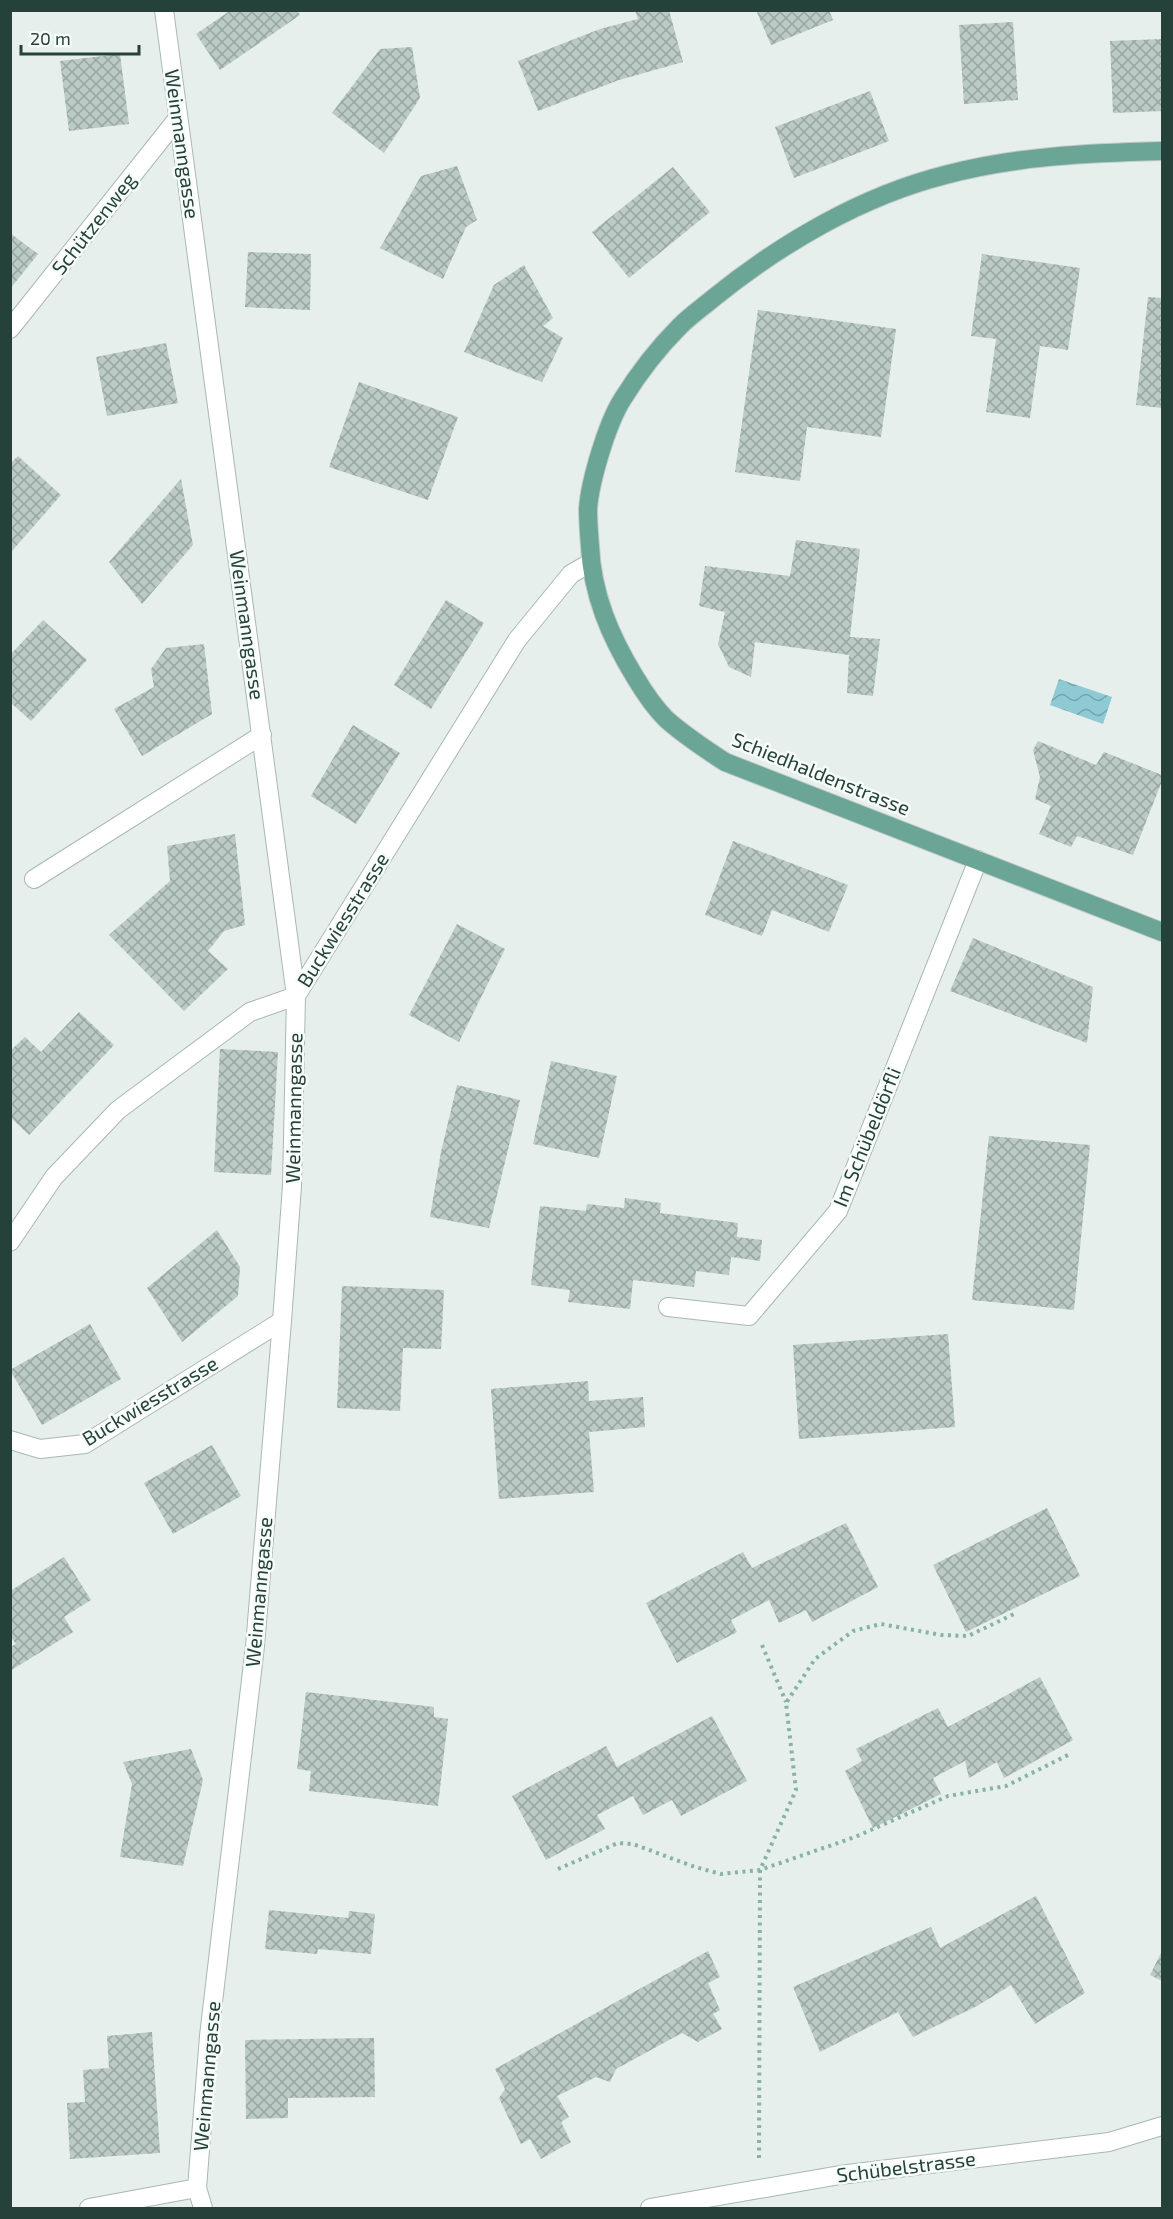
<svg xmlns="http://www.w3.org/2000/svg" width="1173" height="2219" viewBox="0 0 1173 2219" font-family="'Exo 2',sans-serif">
  <defs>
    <pattern id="water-waves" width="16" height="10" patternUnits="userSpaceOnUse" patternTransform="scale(1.5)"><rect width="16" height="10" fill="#8ec9d4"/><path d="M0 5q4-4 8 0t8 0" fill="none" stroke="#74a5ad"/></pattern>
    <pattern id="building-cross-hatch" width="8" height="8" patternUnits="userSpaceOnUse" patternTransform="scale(1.5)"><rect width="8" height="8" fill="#bbcac4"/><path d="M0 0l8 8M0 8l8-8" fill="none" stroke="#98a6a0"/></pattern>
  </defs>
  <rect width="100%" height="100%" fill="#e6efeb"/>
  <path fill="url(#water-waves)" d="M1059,679L1112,697L1103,724L1050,705Z"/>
  <path fill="url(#building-cross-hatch)" d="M231,10H297L300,15L220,70L196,34Z
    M635,10H669L683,62L619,80L538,111L518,61L600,29L638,19Z
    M756,10H829L833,20L771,45Z
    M1013,22L1018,100L964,104L959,25Z
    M1162,39V111L1113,113L1110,41Z
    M412,47L420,98L384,153L332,113L380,49Z
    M120,54L129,124L69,131L60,61Z
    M870,91L889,141L794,178L775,127Z
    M457,166L477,220L466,227L443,279L380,248L421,176Z
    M673,167L710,212L629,278L592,232Z
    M10,233L38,254L10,289Z
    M248,252L311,254L310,310L245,307Z
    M982,254L1080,268L1068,350L1040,346L1030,418L986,412L996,339L971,336Z
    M524,265L553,318L543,326L563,338L542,382L464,352L494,285Z
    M1148,297L1162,298V408L1136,405Z
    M758,310L896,329L881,437L807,427L800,481L735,472Z
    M166,343L178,403L107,416L96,357Z
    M359,382L458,417L428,500L329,467Z
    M18,456L61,495L12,551L10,464Z
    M181,479L193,545L142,604L109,562Z
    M796,540L860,549L850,637L880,639L873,696L847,693L849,655L755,642L751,677L729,667L718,644L725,612L699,606L705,566L790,576Z
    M446,600L484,623L431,709L394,685Z
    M43,620L87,660L31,721L10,702V655Z
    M204,644L212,714L142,756L114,709L154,687L151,669L166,648Z
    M353,725L400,753L356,824L311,796Z
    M1038,741L1096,765L1104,752L1162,775V781L1133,855L1077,836L1071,847L1039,834L1051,806L1035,799L1040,777L1033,750Z
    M235,834L245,925L224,931L208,951L228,969L184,1011L109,935L170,881L167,846Z
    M733,841L848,885L829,932L772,910L762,936L705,915Z
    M457,924L505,949L459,1042L409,1015Z
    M973,938L1093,987L1087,1043L950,991Z
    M79,1012L114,1045L29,1135L10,1117V1051L25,1037L41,1052Z
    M220,1049L278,1052L271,1175L214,1172Z
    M551,1061L617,1076L599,1158L533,1144Z
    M457,1085L520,1100L489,1228L430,1217L441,1152Z
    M989,1136L1090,1145L1074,1310L972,1300Z
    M625,1198L661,1203L660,1213L738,1223L737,1237L762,1240L760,1261L731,1257L729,1275L696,1271L694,1287L633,1280L630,1309L568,1302L570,1290L531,1285L540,1206L586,1211L587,1204L624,1208Z
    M217,1230L240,1267L238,1296L182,1342L147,1288Z
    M342,1286L444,1290L441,1349L403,1348L400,1411L337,1408Z
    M90,1324L121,1379L42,1425L10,1370Z
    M948,1334L955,1427L799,1439L793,1345Z
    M588,1381L589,1401L643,1397L645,1427L589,1432L594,1492L499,1499L491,1389Z
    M212,1445L241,1496L173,1534L144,1483Z
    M1047,1508L1080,1576L966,1632L933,1565Z
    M846,1523L878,1587L812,1622L806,1610L779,1623L769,1600L731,1620L737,1632L677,1663L646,1603L743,1552L752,1568Z
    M64,1557L91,1600L64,1617L73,1632L10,1671V1647L16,1644L10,1636V1591Z
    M1040,1677L1073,1740L1004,1778L997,1762L969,1778L965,1761L933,1778L941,1794L873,1828L845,1771L862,1761L856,1749L938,1708L948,1727Z
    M306,1692L434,1707V1717L448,1719L438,1806L309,1791L311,1771L297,1769Z
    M712,1716L747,1781L681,1816L672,1800L643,1815L633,1796L597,1815L605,1829L546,1860L512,1796L606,1746L617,1767Z
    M191,1749L203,1780L183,1866L120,1857L132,1784L123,1762Z
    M1036,1896L1085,1993L1035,2024L1011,1985L977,2006L913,2037L898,2012L820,2052L793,1987L931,1927L940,1948Z
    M269,1910L348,1918L349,1911L375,1914L371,1954L318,1949L317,1954L265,1949Z
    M708,1951L720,1977L708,1983L720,2010L713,2014L722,2029L698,2042L682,2033L616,2069L610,2082L596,2077L557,2096L569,2117L561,2122L571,2142L541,2159L530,2139L521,2144L499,2098L505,2089L495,2069Z
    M1162,1951V1981L1150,1975Z
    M152,2032L160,2153L70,2159L67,2103L85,2102L83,2070L109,2068L107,2036Z
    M374,2038L375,2097L288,2098V2118L246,2119L245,2040Z"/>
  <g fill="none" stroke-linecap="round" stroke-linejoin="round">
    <g stroke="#a8b8b2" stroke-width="20">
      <path id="minor" d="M164,10L296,996L292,1186L282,1321L255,1646L209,2036L197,2188L203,2208
        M10,329L178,118
        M34,879L262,735
        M10,1242L54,1177L118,1110L250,1012L296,996L517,640L571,574L590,563
        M668,1307L749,1316L838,1211L978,860
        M10,1440L40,1449L85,1444L282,1321
        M89,2208L197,2188
        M650,2208L840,2175L1109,2142L1162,2126"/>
    </g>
    <g stroke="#c2cac8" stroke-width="20">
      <path id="major" d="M1162,151C1089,153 1016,156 945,175C862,196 782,243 716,296C704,306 691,315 680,326C658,348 638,374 622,400C607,424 590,481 588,509C588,521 589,534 590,546C592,594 610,636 635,677C644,692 654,707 666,719C684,735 705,749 725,762L1162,932"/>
    </g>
    <path stroke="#86b3a5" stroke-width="4" stroke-dasharray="3 4.5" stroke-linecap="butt" d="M762,1645L786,1702
      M558,1869L618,1843L633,1844L695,1867L721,1874L760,1870L855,1837L948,1796L1006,1786L1070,1754
      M759,2158L760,1870L796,1790L786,1703L815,1659L853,1631L881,1624L941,1635L968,1636L1014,1614"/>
    <use href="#minor" stroke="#fff" stroke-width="18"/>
    <use href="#major" stroke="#6aa596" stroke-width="18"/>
  </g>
  <g text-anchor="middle" stroke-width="5" stroke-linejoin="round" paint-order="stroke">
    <g font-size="20" fill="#24423a" stroke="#f7fbf9">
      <text transform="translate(182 144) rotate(82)" y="7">Weinmanngasse</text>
      <text transform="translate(94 224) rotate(-52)" y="7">Schützenweg</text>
      <text transform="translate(247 625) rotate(82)" y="7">Weinmanngasse</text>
      <text transform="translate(821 774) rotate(22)" y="7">Schiedhaldenstrasse</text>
      <text transform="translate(343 920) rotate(-58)" y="7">Buckwiesstrasse</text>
      <text transform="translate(294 1108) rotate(-89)" y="7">Weinmanngasse</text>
      <text transform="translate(867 1137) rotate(-68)" y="7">Im Schübeldörfli</text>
      <text transform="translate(150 1401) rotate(-31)" y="7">Buckwiesstrasse</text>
      <text transform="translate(259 1592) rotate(-85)" y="7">Weinmanngasse</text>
      <text transform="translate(207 2076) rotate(-85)" y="7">Weinmanngasse</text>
      <text transform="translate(906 2167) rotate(-7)" y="7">Schübelstrasse</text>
    </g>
  </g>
  <rect width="1173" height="2219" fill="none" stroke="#24423a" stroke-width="24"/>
  <path d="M21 45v9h118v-9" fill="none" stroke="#24423a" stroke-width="3"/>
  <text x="30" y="45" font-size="18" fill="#24423a" stroke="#f7fbf9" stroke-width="4.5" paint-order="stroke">20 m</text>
</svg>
